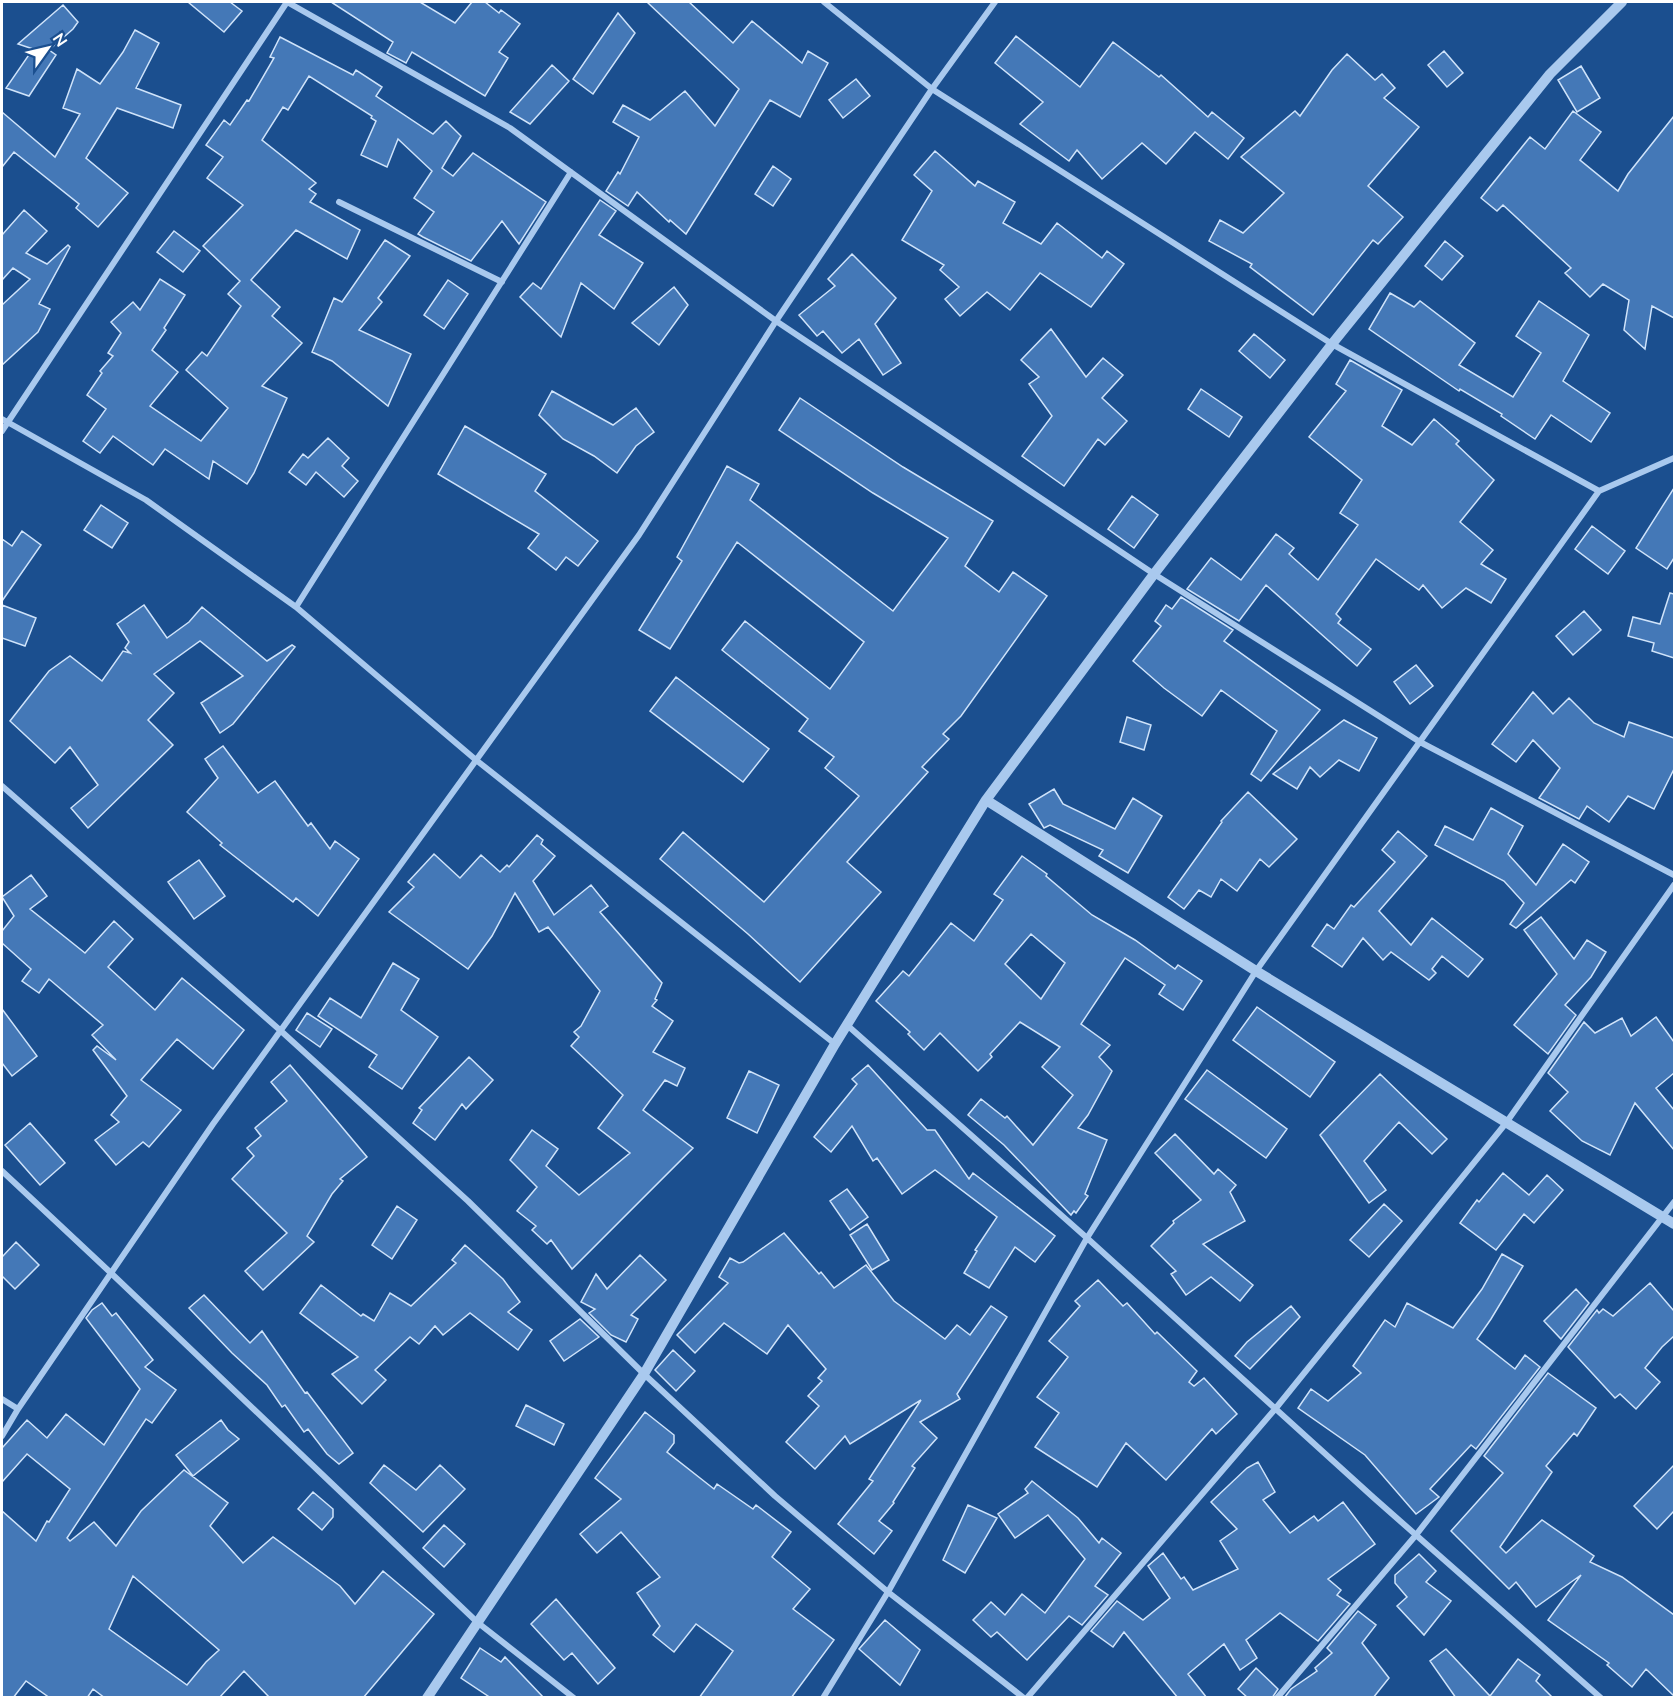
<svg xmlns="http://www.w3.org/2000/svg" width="1676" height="1699" viewBox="0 0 1676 1699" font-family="Mulish,sans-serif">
  <rect width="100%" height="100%" fill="#1b4f8f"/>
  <path fill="#4478b7" stroke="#cfe3fa" stroke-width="1.5" fill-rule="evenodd" d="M188,2H230L242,11L224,32Z
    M331,2H420L455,23L472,2H485L499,13L501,10L520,24L499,52L508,58L485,96L412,52L406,63L387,53L393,42Z
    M647,2H689L733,43L752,21L802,63L808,51L828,63L800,117L770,100L686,234L670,220L669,222L637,192L628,206L606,191L618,172L620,174L639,137L613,122L623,105L650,120L685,91L715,126L739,89Z
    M63,5L78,22L73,29L49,50L56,55L29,96L6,88L33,49L18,44Z
    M618,13L635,33L593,94L573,79Z
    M135,30L159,43L136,88L181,105L173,128L117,108L86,158L128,193L98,227L76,208L79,204L14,152L2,167V112L55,157L80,114L63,108L77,69L100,84L123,52Z
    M1016,36L1080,87L1113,42L1159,77L1161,75L1208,117L1212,112L1244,138L1228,159L1195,132L1166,164L1142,143L1102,179L1077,150L1069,161L1020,124L1043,102L995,63Z
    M280,37L353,75L356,70L382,87L376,96L433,134L446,121L461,136L442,168L453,176L473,153L546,202L519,244L502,221L471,261L423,237L418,234L434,212L414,198L432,171L398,139L387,167L361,155L376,121L371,118L372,116L309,76L288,110L283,107L262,140L316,183L309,189L316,194L310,202L360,230L347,259L296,230L251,280L280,307L272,316L302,343L262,386L287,398L254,473L247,484L213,461L209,479L165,449L153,465L113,436L100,453L83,441L106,409L87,395L102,373L100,371L113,356L108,353L121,333L111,322L133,302L140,310L160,279L185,295L164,328L166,330L152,350L178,372L150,406L201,441L228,408L186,370L202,352L207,356L241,306L228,294L240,281L203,246L243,205L207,178L223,157L206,145L224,120L230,125L247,100L249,101L274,58L270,57Z
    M1444,51L1463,73L1447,87L1428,65Z
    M1347,54L1375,80L1382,74L1395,88L1384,98L1419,127L1368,186L1403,217L1378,244L1373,240L1313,315L1250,267L1252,264L1209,241L1220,220L1243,233L1284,193L1241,157L1295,111L1300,116L1332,70Z
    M552,65L569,81L530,124L510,112Z
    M1581,66L1600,98L1577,112L1558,80Z
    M856,79L870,96L843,118L829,100Z
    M1573,111L1601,132L1580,160L1618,191L1628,174L1674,116V318L1652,306L1645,349L1624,330L1629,300L1603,284L1590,297L1565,273L1571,268L1503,205L1497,211L1481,198L1530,137L1545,149Z
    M935,151L975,186L978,181L1015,202L1003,223L1041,244L1057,223L1102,258L1107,251L1124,264L1091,307L1040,273L1010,310L987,292L960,316L945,299L959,287L940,270L944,265L902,240L932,191L914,175Z
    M773,166L791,179L773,206L755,194Z
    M600,200L616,211L599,235L643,263L614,309L581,283L561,337L520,297L533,283L541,289Z
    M24,210L47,231L26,253L47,264L68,245L70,247L39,304L50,309L38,332L2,365V305L30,279L13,268L2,280V235Z
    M174,231L200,251L183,272L157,252Z
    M385,240L410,256L378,298L382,302L359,330L411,354L388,406L332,361L312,352L334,298L342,302Z
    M1445,241L1463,256L1442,280L1425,266Z
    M852,254L896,298L875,324L901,363L883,375L859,339L842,353L823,331L817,336L799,315L835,286L828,279Z
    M448,280L468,294L444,329L424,315Z
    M674,287L688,305L659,345L632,323Z
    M1390,293L1414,307L1420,301L1475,343L1459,365L1513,397L1541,353L1516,336L1539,301L1589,335L1563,381L1610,413L1591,442L1551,415L1535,439L1501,416L1502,414L1460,389L1459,391L1369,329Z
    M1051,329L1086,377L1103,358L1123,375L1102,398L1127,421L1105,445L1098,439L1064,486L1022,456L1052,416L1029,384L1039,377L1021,360Z
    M1254,334L1285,360L1270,378L1239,351Z
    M1350,360L1402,390L1382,426L1412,445L1434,419L1459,441L1456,444L1494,480L1460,522L1493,550L1481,564L1506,579L1491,603L1466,588L1442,608L1423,585L1419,590L1376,559L1336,614L1341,619L1338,623L1371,649L1357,666L1266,585L1239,621L1187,589L1211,558L1241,580L1276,534L1294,548L1289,554L1318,580L1358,525L1340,513L1362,480L1309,437L1346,391L1336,384Z
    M1201,389L1242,417L1229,437L1188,409Z
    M552,391L613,425L636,408L654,432L636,446L617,473L594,456L563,439L539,415Z
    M800,398L903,467L993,521L965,566L999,592L1013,572L1047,596L961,716L943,734L949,739L922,767L928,772L847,862L881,892L800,982L748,934L660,859L683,832L764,902L859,796L825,768L834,757L799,731L808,719L722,650L745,621L830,689L864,642L737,542L670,649L639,630L682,561L677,557L727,466L759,484L750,500L893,611L948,538L873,493L779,430Z
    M465,426L546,474L535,491L598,541L578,566L566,557L556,570L528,548L539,534L438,474Z
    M328,438L349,458L342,466L358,481L344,497L316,472L306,485L289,472L303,454L308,458Z
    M1674,488V558L1667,569L1636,548Z
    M1132,496L1158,515L1134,548L1108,529Z
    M101,505L128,523L112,548L84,530Z
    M1592,526L1625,551L1608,574L1575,549Z
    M22,531L41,545L2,601V539L12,546Z
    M1670,593L1674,594V658L1652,651L1654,643L1628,636L1633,617L1660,624Z
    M1181,597L1233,630L1224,641L1320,710L1261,781L1251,774L1277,731L1221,690L1202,716L1164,688L1133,661L1161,626L1155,621L1166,605L1172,609Z
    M2,605L36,618L25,646L2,638Z
    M144,605L167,638L189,622L202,607L267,661L292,645L295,647L233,724L220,733L201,703L243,676L200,641L154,674L174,693L148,720L173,745L88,828L71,808L98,785L70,747L55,763L10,721L49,671L70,656L102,681L123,651L130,653L125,648L129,642L117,624Z
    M1584,611L1601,630L1573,655L1556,636Z
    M1416,665L1433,686L1410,704L1394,682Z
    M676,677L769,749L743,782L650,711Z
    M1533,692L1553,714L1569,698L1594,723L1624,737L1629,722L1674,738V769L1654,809L1628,796L1609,822L1587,806L1579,819L1539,798L1560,768L1533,740L1516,762L1492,744Z
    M1127,717L1151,725L1144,750L1120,742Z
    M1344,720L1377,738L1359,771L1339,760L1320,777L1310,767L1297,789L1273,774Z
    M223,746L258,793L275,781L308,826L311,823L330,849L335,841L359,859L318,916L296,898L293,902L220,845L222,843L187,812L218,778L205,759Z
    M1054,789L1063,804L1115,829L1133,798L1162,816L1128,873L1099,856L1103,850L1050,825L1044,828L1029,804Z
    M1248,792L1297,839L1269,867L1260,859L1237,891L1221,879L1211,897L1199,890L1184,909L1168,897L1222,822L1221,821Z
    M1491,808L1523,826L1508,854L1536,885L1563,844L1589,862L1575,883L1571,880L1516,928L1510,924L1524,903L1504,881L1435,845L1445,826L1473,840Z
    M1398,831L1427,856L1379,911L1411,945L1432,918L1483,959L1468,977L1442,956L1432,969L1436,973L1429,980L1391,952L1383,960L1363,938L1342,967L1312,946L1327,924L1334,929L1351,905L1354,907L1395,862L1382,850Z
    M537,835L543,840L541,844L555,856L533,881L554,915L591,885L608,906L600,912L662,983L655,999L657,1000L652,1006L673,1021L653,1052L685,1068L677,1086L665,1080L643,1110L693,1148L572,1269L551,1240L547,1244L532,1230L536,1226L517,1211L537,1187L510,1160L532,1130L558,1149L546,1166L579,1195L630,1153L598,1128L623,1095L571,1046L579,1037L574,1032L581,1026L600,991L548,927L539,932L515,893L492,936L468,969L389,912L414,887L408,882L434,854L460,878L481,855L500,872L507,865L509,867Z
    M1022,856L1047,874L1046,876L1092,915L1135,940L1175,969L1178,965L1202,981L1183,1010L1159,994L1165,985L1125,958L1081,1024L1110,1045L1099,1057L1112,1071L1088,1115L1078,1128L1107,1140L1085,1194L1088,1196L1076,1213L1074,1211L1071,1215L1004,1145L968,1115L981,1099L1005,1118L1007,1116L1033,1145L1073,1095L1042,1067L1060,1047L1020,1022L990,1054L992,1057L978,1071L940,1033L924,1050L908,1034L910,1032L876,1001L903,971L909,976L951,923L974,941L1003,900L994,894ZM1031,934L1065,963L1041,999L1005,964Z
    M199,860L225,896L194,919L168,882Z
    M31,875L47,896L30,909L85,953L114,921L133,939L108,967L155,1010L182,978L244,1030L213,1069L177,1039L141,1080L181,1110L149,1147L143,1142L116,1165L95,1140L119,1122L111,1115L127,1096L93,1050L97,1046L116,1060L92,1035L103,1025L49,979L39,993L22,981L31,969L2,943V931L14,916L2,897Z
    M1541,917L1574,959L1587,940L1606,952L1591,977L1565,1005L1576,1015L1548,1054L1514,1025L1557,974L1524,930Z
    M393,963L419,979L401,1010L438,1037L402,1089L369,1067L377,1055L318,1016L330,998L361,1018Z
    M1257,1007L1335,1062L1310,1097L1233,1040Z
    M2,1009L37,1056L12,1076L2,1063Z
    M307,1013L332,1029L320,1047L296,1030Z
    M1656,1017L1674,1042V1073L1656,1088L1674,1110V1150L1635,1103L1610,1155L1582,1141L1550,1111L1568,1092L1548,1073L1584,1022L1595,1033L1622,1018L1631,1036Z
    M469,1057L493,1080L466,1109L462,1104L435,1140L413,1123L422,1110L419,1108Z
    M290,1065L367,1157L340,1179L343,1181L332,1194L307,1236L314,1242L263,1290L245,1271L287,1233L232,1179L254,1156L247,1148L261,1136L255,1128L287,1101L271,1082Z
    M868,1065L927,1130H935L969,1179L973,1173L1055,1236L1035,1262L1015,1247L989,1288L964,1273L977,1251L975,1250L997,1217L935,1170L902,1194L877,1158L873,1161L852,1126L831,1152L814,1137L857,1084L852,1079Z
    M1207,1070L1287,1129L1266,1158L1185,1099Z
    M749,1071L779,1085L757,1133L727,1118Z
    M1380,1074L1447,1139L1432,1154L1399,1122L1364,1161L1386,1190L1369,1203L1320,1135Z
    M30,1123L65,1163L40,1185L5,1145Z
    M1175,1134L1214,1174L1218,1169L1236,1185L1230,1192L1245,1221L1203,1244L1253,1285L1240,1301L1211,1277L1186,1295L1171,1274L1176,1271L1151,1246L1174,1223L1173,1221L1201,1200L1155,1153Z
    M1503,1173L1529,1195L1547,1175L1563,1190L1534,1223L1524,1214L1496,1250L1460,1223L1477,1200L1479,1202Z
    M847,1189L868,1217L850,1230L830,1201Z
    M1384,1204L1402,1221L1369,1257L1350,1240Z
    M397,1206L417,1220L392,1259L372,1245Z
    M867,1224L889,1260L872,1270L850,1235Z
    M784,1233L819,1274L821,1272L834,1288L866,1265L894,1301L945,1339L957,1325L970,1335L991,1306L1007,1317L957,1394L960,1399L920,1422L937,1438L912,1466L915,1468L893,1502L894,1503L879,1521L892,1531L874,1554L838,1524L873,1481L869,1479L921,1400L850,1444L845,1436L815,1469L786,1442L819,1406L808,1396L822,1381L818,1378L826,1369L788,1325L767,1354L724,1323L695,1353L677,1335L728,1283L719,1277L730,1258L739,1263L743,1262Z
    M16,1242L39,1265L15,1289L2,1276V1257Z
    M465,1245L503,1279L520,1302L508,1312L532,1330L518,1350L470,1313L443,1335L435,1326L419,1344L410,1337L375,1370L386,1380L362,1404L332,1374L358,1357L300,1313L321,1285L361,1316L363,1314L374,1321L390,1293L411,1306L456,1263L452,1260Z
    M1502,1254L1523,1266L1491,1319L1477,1339L1515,1369L1525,1355L1540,1367L1476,1449L1471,1445L1430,1489L1439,1497L1416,1514L1365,1455L1298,1408L1311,1389L1328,1401L1361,1373L1353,1366L1385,1320L1395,1327L1407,1303L1453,1328L1482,1289Z
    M640,1255L666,1280L631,1315L638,1319L626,1342L611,1335L589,1313L595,1309L581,1302L596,1274L607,1289Z
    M1098,1280L1123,1306L1127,1303L1155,1334L1157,1332L1197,1371L1189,1382L1194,1386L1204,1378L1237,1414L1216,1434L1212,1429L1166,1480L1126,1443L1097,1487L1035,1447L1059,1413L1037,1397L1068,1357L1049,1341L1080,1306L1075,1301Z
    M1650,1283L1674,1311V1336L1662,1347L1645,1368L1660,1382L1636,1409L1620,1394L1615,1398L1568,1347L1597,1310L1599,1313L1603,1309L1613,1316Z
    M1576,1289L1589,1303L1561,1339L1544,1321Z
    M204,1295L250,1343L262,1331L305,1393L307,1392L353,1453L339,1464L327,1454L308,1429L304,1432L285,1405L282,1407L267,1385L232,1353L189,1308Z
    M102,1303L112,1316L116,1313L153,1360L145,1367L176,1390L152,1423L146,1419L67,1538L70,1541L94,1522L116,1546L141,1511L184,1470L228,1503L210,1526L243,1563L273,1537L340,1586L355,1604L383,1571L434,1614L363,1698H270L244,1671L219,1698H105L93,1689L87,1698H50L26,1681L13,1698H2V1511L36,1541L47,1521L49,1522L70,1489L27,1454L2,1482V1448L27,1420L47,1438L66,1414L104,1445L140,1389L86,1318L92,1310ZM133,1576L219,1650L206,1662L187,1685L109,1629Z
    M1291,1306L1300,1317L1250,1369L1235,1356L1247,1342Z
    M580,1319L599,1337L564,1361L550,1341Z
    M673,1350L695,1371L676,1391L655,1370Z
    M1548,1373L1596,1408L1577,1436L1574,1433L1546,1466L1552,1472L1500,1547L1506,1553L1542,1520L1594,1556L1590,1562L1622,1577L1674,1615V1696L1646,1669L1632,1687L1607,1665L1609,1663L1548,1620L1581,1575L1536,1607L1516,1582L1509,1589L1451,1531L1503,1473L1484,1456Z
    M526,1405L564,1424L554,1445L516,1426Z
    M645,1412L674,1435V1443L667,1452L714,1489L717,1484L753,1509L756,1505L791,1532L772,1557L810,1589L793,1609L834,1640L791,1698H699L733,1651L696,1624L674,1652L653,1635L660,1626L637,1593L660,1577L621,1532L597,1553L580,1534L621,1499L595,1478Z
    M221,1420L228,1430L239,1439L193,1476L176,1455Z
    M1258,1462L1275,1492L1263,1500L1290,1533L1314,1516L1318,1521L1343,1502L1375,1544L1328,1579L1341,1590L1337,1595L1350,1604L1318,1641L1280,1613L1246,1640L1257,1658L1240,1670L1224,1644L1188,1674L1207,1698H1178L1124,1632L1113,1647L1091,1631L1117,1601L1143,1620L1170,1598L1148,1566L1163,1553L1181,1579L1184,1577L1193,1590L1238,1569L1220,1541L1237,1529L1211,1502L1247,1468Z
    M384,1465L416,1490L440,1465L465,1489L423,1532L370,1483Z
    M1674,1465V1511L1657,1529L1634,1506Z
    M1032,1481L1078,1518L1099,1543L1102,1538L1121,1553L1095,1586L1108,1595L1082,1625L1069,1616L1027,1660L997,1632L991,1637L973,1620L991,1602L1005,1615L1022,1594L1045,1613L1085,1559L1048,1515L1015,1538L998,1514L1028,1493L1025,1489Z
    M313,1492L333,1509V1517L322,1530L298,1509Z
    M968,1505L997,1518L965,1573L943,1560Z
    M444,1525L465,1544L444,1567L423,1548Z
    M1419,1554L1436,1571L1426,1582L1451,1601L1424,1635L1397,1606L1407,1597L1395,1583V1575Z
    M556,1599L615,1668L598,1684L572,1653L564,1660L531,1624Z
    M1358,1611L1376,1625L1362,1643L1389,1678L1373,1698H1284L1291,1689L1317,1671L1315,1668L1332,1653L1327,1648Z
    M885,1620L920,1650L900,1685L859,1649Z
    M480,1648L501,1662L505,1657L544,1698H491L461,1678Z
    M1446,1649L1490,1696L1518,1659L1540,1675L1536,1681L1553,1698H1456L1430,1661Z
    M1256,1668L1278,1689L1272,1698H1248L1238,1689Z"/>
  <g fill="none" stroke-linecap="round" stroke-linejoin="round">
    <path stroke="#a9c9ee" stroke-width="6" d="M287,2L510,128L776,321L1154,574L1420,742L1674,875
      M824,2L932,89L1332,344L1599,491
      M339,202L502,282
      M2,419L146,500L296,607L476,760L835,1044
      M2,431L287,2
      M296,607L571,172
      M2,786L281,1031L468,1201L644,1374L775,1496L888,1592L1024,1698
      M847,1025L1087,1238L1374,1498L1601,1698
      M2,1171L112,1274L477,1622L574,1698
      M2,1399L18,1409
      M2,1436L18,1409L213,1124L639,535L776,321L932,89L995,2
      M823,1698L888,1592L1087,1238L1256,971L1599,491L1674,458
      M1027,1698L1276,1408L1506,1123L1674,885
      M1277,1698L1416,1535L1674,1202"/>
    <path stroke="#a9c9ee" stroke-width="10" d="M986,800L1256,971L1674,1224
      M427,1698L644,1374L835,1044L986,800L1154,574L1332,344L1550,74L1622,2"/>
  </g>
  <rect width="1676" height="1699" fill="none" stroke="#ffffff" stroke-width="6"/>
  <g transform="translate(48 48) rotate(56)" stroke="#1b4f8f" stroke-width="4.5" paint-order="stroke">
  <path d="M0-4.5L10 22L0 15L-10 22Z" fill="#ffffff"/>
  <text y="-9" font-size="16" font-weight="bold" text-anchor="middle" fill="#ffffff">N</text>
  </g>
</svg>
